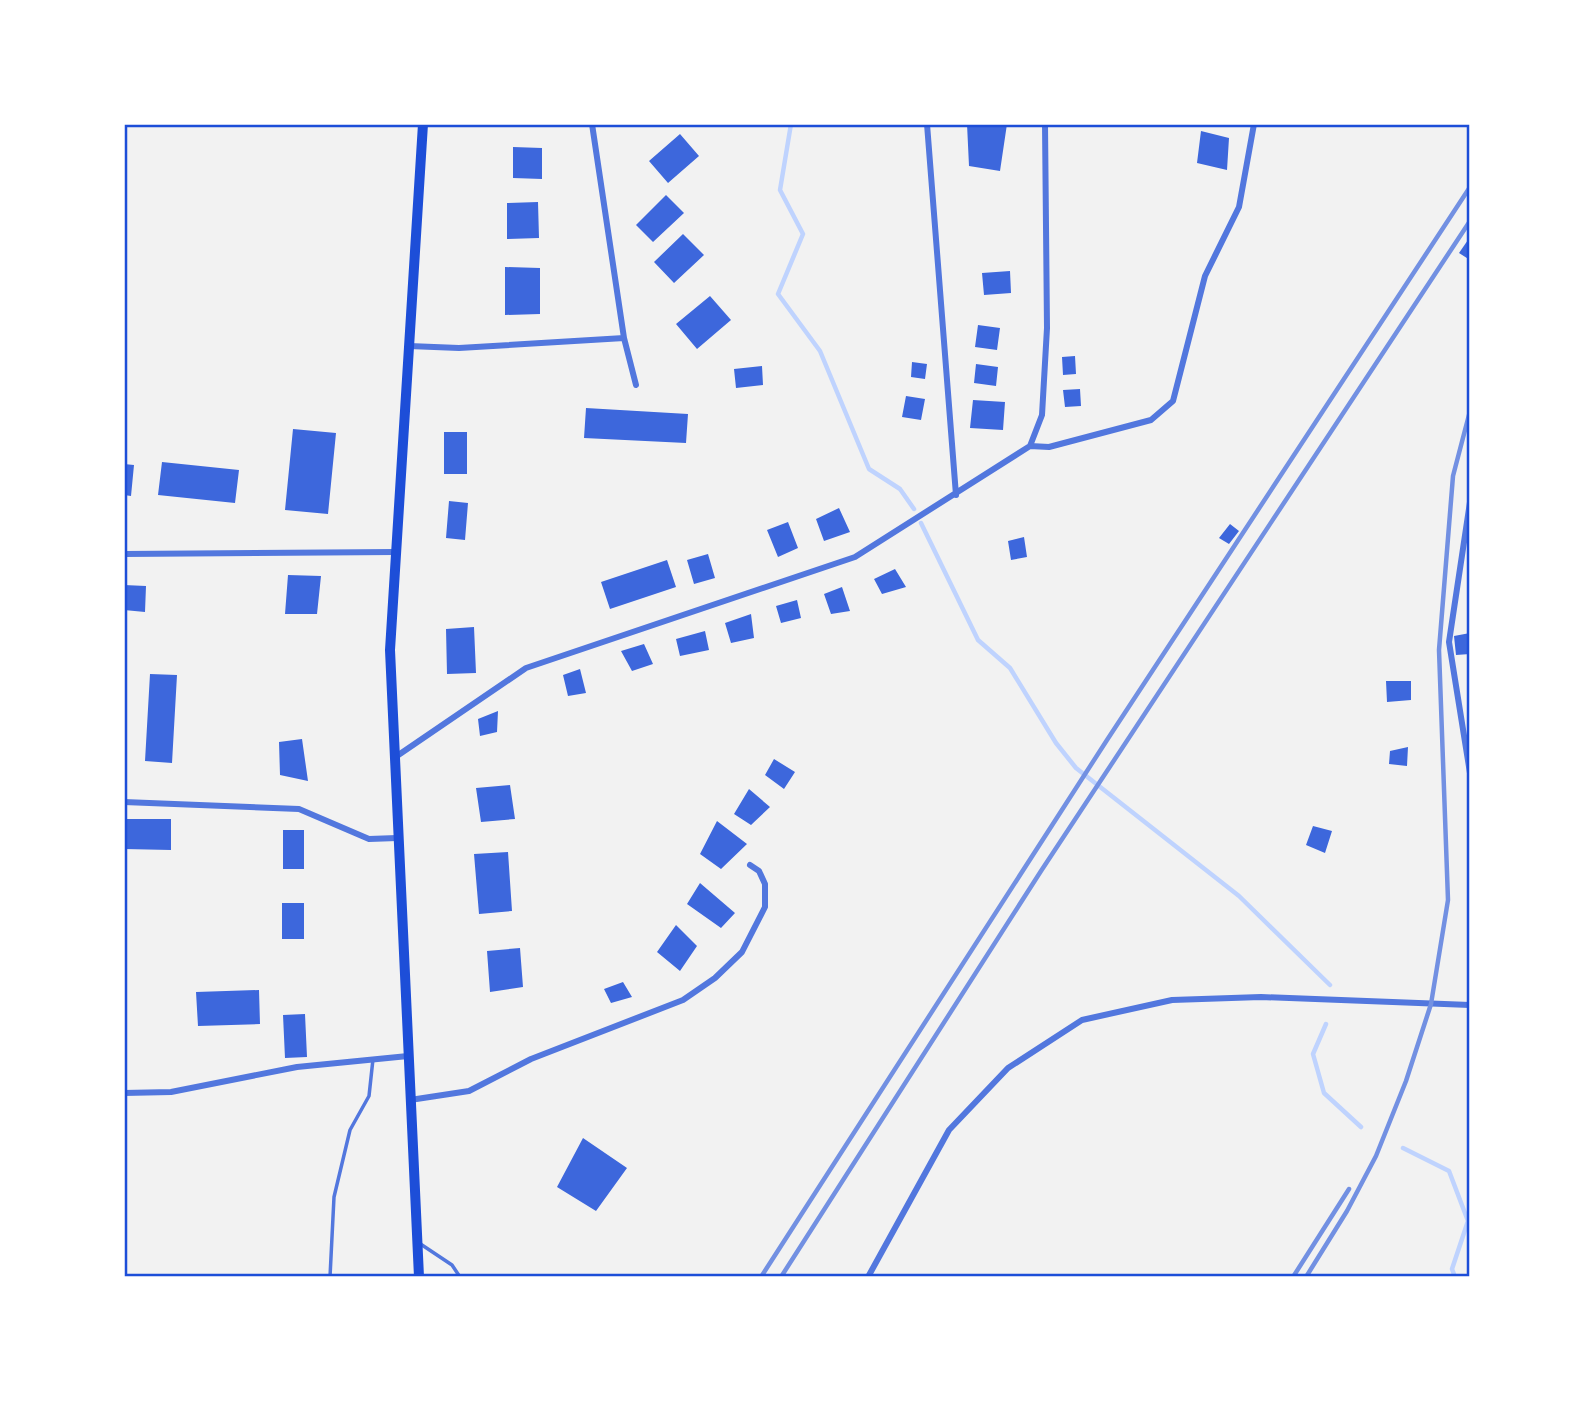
<svg xmlns="http://www.w3.org/2000/svg" width="1594" height="1401" viewBox="0 0 1594 1401" font-family="'Roboto Condensed',sans-serif">
  <rect width="100%" height="100%" fill="#f2f2f2"/>
  <g fill="none" stroke-linecap="round" stroke-linejoin="round">
    <path stroke="#bfd3fe" stroke-width="4.5" d="M791,124L780,190L803,234L778,294L820,351L869,469L900,489L914,509
      M921,523L978,640L1010,668L1056,743L1076,768L1239,896L1330,985
      M1326,1024L1313,1054L1324,1093L1361,1127
      M1403,1148L1449,1171L1468,1221L1452,1269L1455,1277"/>
  </g>
  <path fill="#3d67dc" d="M967,124H1007L1000,171L969,166Z
    M1201,131L1229,138L1227,170L1197,163Z
    M680,134L699,156L668,183L649,161Z
    M513,147L542,148V179L513,178Z
    M666,195L684,213L653,242L636,225Z
    M538,202L539,238L507,239V203Z
    M683,234L704,255L674,283L654,262Z
    M1470,237V260L1459,253Z
    M505,267L540,268V314L505,315Z
    M1010,271L1011,293L984,295L982,273Z
    M710,296L731,320L697,349L676,324Z
    M978,325L1000,328L997,350L975,347Z
    M1075,356L1076,374L1063,375L1062,357Z
    M912,362L927,364L925,379L911,377Z
    M976,364L998,367L996,386L974,383Z
    M762,366L763,385L736,388L734,369Z
    M1080,389L1081,406L1065,407L1063,390Z
    M906,396L925,399L921,420L902,417Z
    M973,400L1005,402L1003,430L970,428Z
    M586,408L688,414L686,443L584,438Z
    M293,429L336,433L328,514L285,510Z
    M444,432H467V474H444Z
    M162,462L239,470L235,503L158,495Z
    M124,464L134,465L131,496L124,495Z
    M449,501L468,503L465,540L446,538Z
    M839,508L850,532L824,541L816,519Z
    M788,522L798,548L778,557L767,530Z
    M1230,524L1239,531L1229,544L1219,538Z
    M1024,537L1027,557L1011,560L1008,541Z
    M708,554L715,578L694,584L687,560Z
    M667,560L676,587L610,609L601,582Z
    M895,569L906,587L882,594L874,579Z
    M288,575L321,576L317,614H285Z
    M124,585L146,586L145,612L124,610Z
    M842,587L850,611L831,614L824,594Z
    M797,600L801,618L781,623L776,606Z
    M751,614L754,638L731,643L725,623Z
    M474,627L476,673L447,674L446,629Z
    M705,631L709,650L680,656L676,639Z
    M1470,633V654L1456,655L1454,636Z
    M644,644L653,664L632,671L621,651Z
    M580,669L586,693L568,696L563,675Z
    M150,674L177,675L172,763L145,761Z
    M1386,681H1411V700L1387,702Z
    M498,711L497,732L480,736L478,719Z
    M302,739L308,781L280,775L279,742Z
    M1408,747L1407,766L1389,764L1390,751Z
    M774,759L795,772L784,789L765,775Z
    M510,785L515,819L481,822L476,788Z
    M749,789L770,807L751,825L734,814Z
    M124,819H171V850L124,849Z
    M717,821L747,844L721,869L700,854Z
    M1313,826L1332,831L1325,853L1306,845Z
    M283,830H304V869H283Z
    M508,852L512,911L479,914L474,854Z
    M700,883L735,913L721,928L687,904Z
    M282,903H304V939H282Z
    M676,925L697,946L680,971L657,952Z
    M520,948L523,987L490,992L487,951Z
    M623,982L632,997L611,1003L604,989Z
    M259,990L260,1024L198,1026L196,992Z
    M305,1014L307,1057L285,1058L283,1015Z
    M583,1138L627,1168L596,1211L557,1187Z"/>
  <g fill="none" stroke-linecap="round" stroke-linejoin="round">
    <path stroke="#5277de" stroke-width="3.5" d="M419,1243L452,1265L460,1277
      M330,1277L334,1197L350,1130L369,1096L373,1059"/>
    <path stroke="#5277de" stroke-width="6" d="M592,124L624,338L636,385
      M927,124L956,495
      M409,346L459,348L624,338
      M1030,446L1049,447L1151,420L1173,401L1205,276L1239,207L1254,124
      M1030,446L1042,415L1047,328L1045,124
      M1470,502L1449,642L1470,773
      M124,554L395,552
      M394,758L526,668L855,557L1030,446
      M124,802L299,809L369,839L397,838
      M124,1093L171,1092L297,1067L408,1056
      M410,1100L469,1091L531,1059L683,1000L715,978L742,952L765,907V884L759,871L750,865
      M868,1277L949,1130L1008,1068L1082,1020L1172,1000L1261,997L1470,1005"/>
    <path stroke="#1d4ed8" stroke-width="10" d="M419,1277L390,650L423,124"/>
    <path stroke="#7290e2" stroke-width="4.5" d="M761,1277L1107,740L1470,187
      M781,1277L1041,871L1470,221
      M1293,1277L1349,1189
      M1306,1277L1347,1211L1376,1156L1406,1081L1431,1004L1448,900L1439,650L1453,476L1470,411"/>
  </g>
  <rect width="1594" height="1401" fill="none" stroke="#ffffff" stroke-width="252"/>
  <rect x="126" y="126" width="1342" height="1149" fill="none" stroke="#1d4ed8" stroke-width="2.5"/>
</svg>
